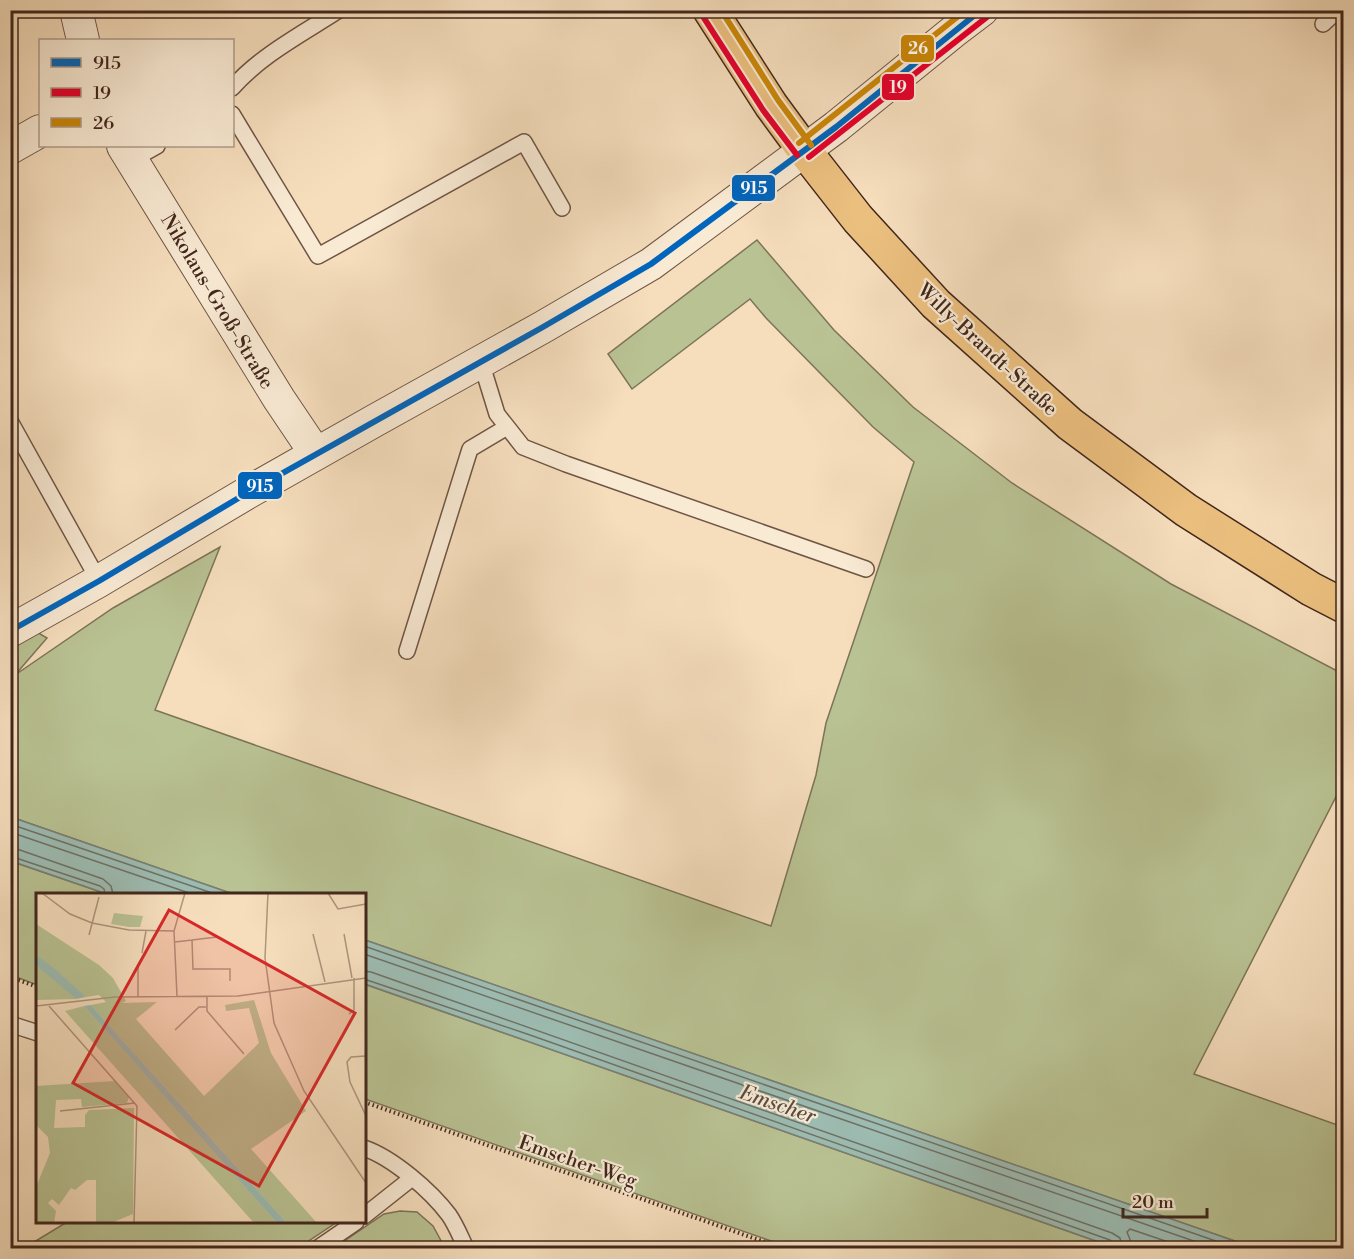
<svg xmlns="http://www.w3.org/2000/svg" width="1354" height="1259" viewBox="0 0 1354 1259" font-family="'Libre Bodoni',serif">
  <rect width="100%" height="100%" fill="#f6debd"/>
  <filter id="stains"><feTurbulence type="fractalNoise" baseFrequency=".00333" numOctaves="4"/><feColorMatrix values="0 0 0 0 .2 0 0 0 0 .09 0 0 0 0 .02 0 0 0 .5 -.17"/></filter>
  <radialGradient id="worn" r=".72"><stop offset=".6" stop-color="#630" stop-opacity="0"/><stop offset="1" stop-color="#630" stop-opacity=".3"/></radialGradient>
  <path fill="#b9c293" stroke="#7d7458" stroke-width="1.5" d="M757,240L834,330L913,407L1012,483L1171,584L1343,674V783L1194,1074L1343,1127V1248H1255L365,940L364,894H233L11,817V617L47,638L15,675L113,608L220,547L155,710L771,926L816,775L826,723L914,462L873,427L766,318L750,299L632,389L608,354Z
    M10,861L107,894H38L37,985L11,975Z
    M364,984L1116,1248H791L365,1099Z
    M400,1211L417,1212L433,1226L445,1248H334L384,1214Z
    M67,1222H337L298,1248H24Z"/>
  <path fill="#9dbcb2" stroke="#788076" stroke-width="1.5" d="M11,817L233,894H107L11,861Z
    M365,940L1255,1248H1116L365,984Z"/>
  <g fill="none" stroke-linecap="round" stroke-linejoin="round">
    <path stroke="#6f7267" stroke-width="1.5" d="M10,824L215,894
      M10,832L192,894
      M10,848L17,849L103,879L111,886L113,894
      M10,856L100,886L104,889L105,894
      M364,946L1236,1248
      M364,954L1214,1248
      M364,971L371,972L1112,1233L1120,1238L1122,1248
      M364,979L530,1035L1110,1240L1114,1243L1115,1248
      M1131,1248V1242L1127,1232L1130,1229L1186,1248"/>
    <g stroke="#6e5544" stroke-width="18">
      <path id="service" d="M1323,24L1338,10
        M232,88C261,55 302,34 339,10
        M232,114L318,256L524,142L562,208
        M132,160L157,146
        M481,362L497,414L523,447L566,464L866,569
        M10,421L99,581
        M407,651L470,449L507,427
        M10,1024L38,1033
        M364,1148C393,1158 431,1191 449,1215C456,1225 461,1238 466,1248
        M364,1216L412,1178
        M318,1248L356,1222"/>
    </g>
    <g stroke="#6e5544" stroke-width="34">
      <path id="minor" d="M76,10L83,40
        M123,146L279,399L316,454
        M10,148L40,131
        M10,631L99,581L247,493L374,421L543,327L651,264L836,127L953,32L982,10"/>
    </g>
    <g stroke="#41271c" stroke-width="36">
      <path id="primary" d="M710,10L771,105L804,150L858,219L936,304L1070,424L1186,510L1311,589L1344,606"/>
    </g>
    <path stroke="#41271c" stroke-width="4" stroke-dasharray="1.5 3" stroke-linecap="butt" d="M10,977L38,987
      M364,1102L782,1248"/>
    <use href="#service" stroke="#f9ead4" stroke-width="15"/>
    <use href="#minor" stroke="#f9ead4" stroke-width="32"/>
    <use href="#primary" stroke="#ebbf7e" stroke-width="33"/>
    <g stroke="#f9ead4" stroke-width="10">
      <path id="bus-1" d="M10,631L99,581L247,493L543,327L651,264L836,127L981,10"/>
    </g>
    <g stroke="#f9ead4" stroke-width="10">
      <path id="bus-2" d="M702,15L763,110L797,155
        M809,157L987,17"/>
    </g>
    <g stroke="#f9ead4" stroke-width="10">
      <path id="bus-3" d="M721,10L778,100L811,145
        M799,143L966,10"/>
    </g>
    <use href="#bus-1" stroke="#0065bd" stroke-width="6"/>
    <use href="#bus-2" stroke="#e4002b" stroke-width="6"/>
    <use href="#bus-3" stroke="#ca8607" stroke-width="6"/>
  </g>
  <g text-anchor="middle" stroke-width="4.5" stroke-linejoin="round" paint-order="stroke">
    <g font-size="20" fill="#41271c" stroke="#f9ead4">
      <text transform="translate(218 301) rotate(59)" y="7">Nikolaus-Groß-Straße</text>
      <text transform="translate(988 349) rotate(43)" y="7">Willy-Brandt-Straße</text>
      <text transform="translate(578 1161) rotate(19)" y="7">Emscher-Weg</text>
    </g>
    <g font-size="21" font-style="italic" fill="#584c42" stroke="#f9ead4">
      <text transform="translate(778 1104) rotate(19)" y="7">Emscher</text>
    </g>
  </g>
  <g transform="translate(36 893)">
    <rect width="330" height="330" fill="#f6debd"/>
    <path d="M78,20L96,22L107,23L104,34H93L75,31ZM0,31L63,72L77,85L90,108L86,110L121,109L100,126L168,203L223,150L213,115L190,118L189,112L218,107L235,160L270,218L215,256L281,330H251L55,112L70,109L63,102L50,104L0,62ZM0,72L20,87L40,106L0,107ZM48,113L66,133L241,330H218L29,118ZM79,188L93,204L91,210L46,214L45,206L20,207L18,235L49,234V222L53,217L98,215L97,321L75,330H60V287H51L39,297L35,295L23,312L16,306L12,310L20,318L18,330H0V294L14,260L12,244L0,232V193Z" fill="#b9c293"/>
    <path d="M0,62L19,76L50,104L40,106L0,72ZM55,112L242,320L251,330H241L48,113Z" fill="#9dbcb2"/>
    <path fill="none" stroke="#ae957d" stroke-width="1.5" d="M6,0L34,21L56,30L93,37L138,38M232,0L229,65L238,130L268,198L330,290M292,0L302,16L330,11M277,41L289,89M308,41L316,85M53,42L63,4M156,47L181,44M139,49L156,47L157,76H194V88M106,60L110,38M102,72V104M141,103L138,38L149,0M171,103V118L208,161M0,113L79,104L202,103L330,85M13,113L101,213L98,330M313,121L318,117V85M139,137L163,114H170M330,163L315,164L311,169L314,189L330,223M24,218L99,210"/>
    <path fill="#d62828" fill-opacity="0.15" stroke="#d62828" stroke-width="3" d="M133,17L319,120L223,293L37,190Z"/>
    <rect width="330" height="330" fill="none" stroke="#41271c" stroke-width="3"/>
  </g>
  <g stroke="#f9ead4" stroke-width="2">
    <rect x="900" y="34" width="35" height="29" rx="6" fill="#ca8607"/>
    <rect x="881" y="73" width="34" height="28" rx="6" fill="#e4002b"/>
    <rect x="731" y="174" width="45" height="28" rx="6" fill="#0065bd"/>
    <rect x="237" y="471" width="46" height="29" rx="6" fill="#0065bd"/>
  </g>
  <g font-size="16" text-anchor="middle" font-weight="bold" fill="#fff">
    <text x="918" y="54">26</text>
    <text x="898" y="93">19</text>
    <text x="754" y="194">915</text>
    <text x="260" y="492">915</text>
  </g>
  <rect width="1354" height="1259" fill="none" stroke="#f6debd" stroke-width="36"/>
  <rect x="12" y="12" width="1330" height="1235" fill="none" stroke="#41271c" stroke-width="3"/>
  <rect x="18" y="18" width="1318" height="1223" fill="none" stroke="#41271c" stroke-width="1.5"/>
  <rect x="39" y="39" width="195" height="108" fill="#f9ead4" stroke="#af9c8a" stroke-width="1.5"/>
  <rect x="51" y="58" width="30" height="9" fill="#0065bd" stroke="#af9c8a" stroke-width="1.5"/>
  <text x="93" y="69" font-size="18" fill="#41271c">915</text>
  <rect x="51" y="88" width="30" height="9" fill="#e4002b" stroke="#af9c8a" stroke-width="1.5"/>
  <text x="93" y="99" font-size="18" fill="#41271c">19</text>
  <rect x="51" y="118" width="30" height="9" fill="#ca8607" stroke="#af9c8a" stroke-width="1.5"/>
  <text x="93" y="129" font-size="18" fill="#41271c">26</text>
  <path d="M1123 1208v9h84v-9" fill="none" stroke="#41271c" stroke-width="3"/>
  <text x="1132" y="1208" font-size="18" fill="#41271c" stroke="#f9ead4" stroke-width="4.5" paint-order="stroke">20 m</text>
  <rect width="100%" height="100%" filter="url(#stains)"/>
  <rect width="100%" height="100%" fill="url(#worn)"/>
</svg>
